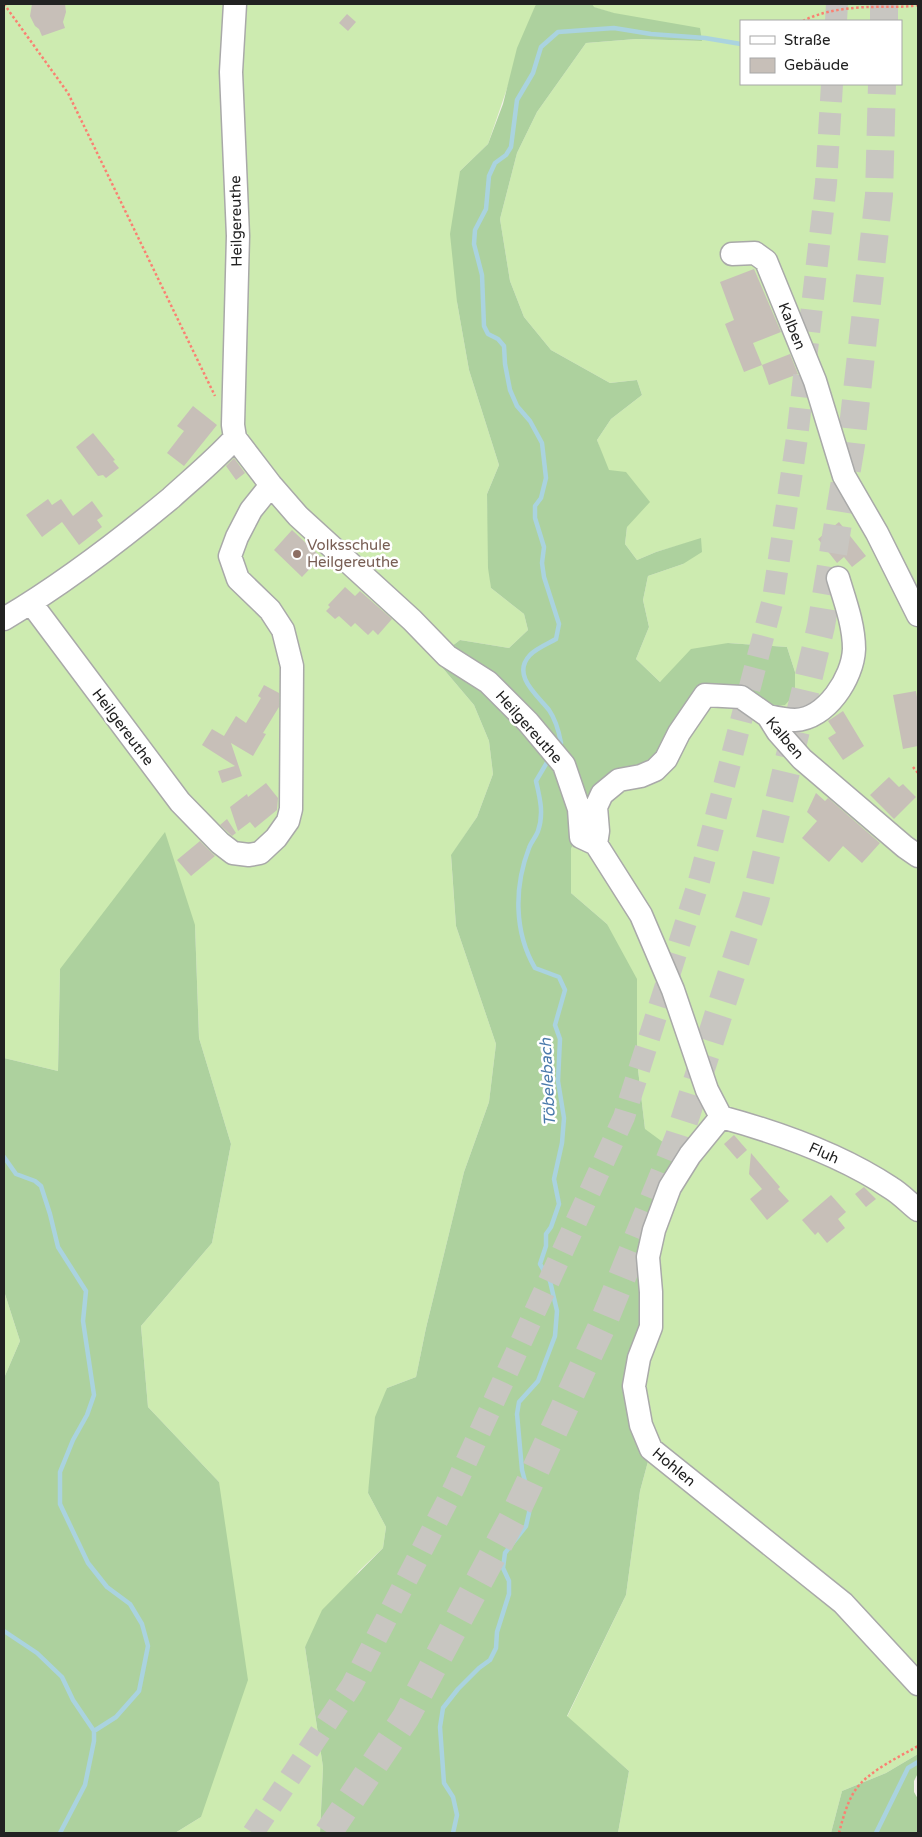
<svg xmlns="http://www.w3.org/2000/svg" width="922" height="1837" viewBox="0 0 922 1837" font-family="'Varela Round',sans-serif">
  <rect width="100%" height="100%" fill="#f2efe9"/>
  <path fill="#cdebb0" fill-rule="evenodd" d="M4,4H536L488,144L460,171L457,302L469,370L499,465L487,494L491,588L524,614L528,630L509,648L460,640L435,659L474,705L489,741L493,774L477,817L451,856L456,926L496,1044L489,1102L464,1172L426,1328L416,1377L387,1388L368,1493L386,1527L383,1548L359,1571L305,1647L323,1767L320,1833H175L201,1817L219,1482L148,1407L141,1326L212,1243L231,1144L199,1038L195,925L60,969L58,1071L4,1058Z
    M592,4H918V1754L886,1773L842,1791L831,1833H618L629,1771L567,1717L626,1595L640,1491L653,1443L638,1385L645,1129L637,1061L607,924L571,893V849L587,812L701,692L795,694V672L787,647L728,643L660,682L636,659L649,627L643,600L648,576L683,564L701,539L656,552L637,560L625,544L627,527L597,440L611,419L642,395L637,380L610,383L551,350L524,317L510,281L500,219L517,153L537,112L586,43L636,39L702,41L593,7ZM741,21H901V84H741Z
    M4,1291L20,1341L4,1378Z"/>
  <path fill="#add19e" d="M536,4H592L594,7L614,13L700,28L702,41L636,39L586,43L537,112L517,153L500,219L510,281L524,317L551,350L610,383L637,380L642,395L611,419L597,440L609,470L626,472L650,502L627,527L625,544L637,560L656,552L701,538L702,552L683,564L648,576L643,600L649,627L636,659L660,682L691,649L728,643L787,647L795,672V694L785,705L766,707L701,692L652,762L587,812L571,849V893L607,924L637,979V1061L645,1129L679,1154L664,1197L638,1385L653,1443L640,1491L626,1595L567,1716L629,1771L618,1833H320L323,1767L305,1647L322,1610L383,1548L386,1527L368,1493L375,1417L387,1388L416,1377L426,1328L464,1172L489,1102L496,1044L456,926L451,855L477,817L493,774L489,741L474,705L435,659L460,640L509,648L528,630L524,614L491,588L488,568L487,494L499,465L469,370L457,302L450,234L460,171L488,144L503,104L517,48Z
    M165,832L195,925L199,1038L231,1144L212,1243L141,1326L148,1407L219,1482L248,1680L201,1817L175,1833H4V1378L20,1341L4,1291V1058L58,1071L60,969Z
    M918,1754V1773L914,1781V1792L918,1799V1833H831L842,1791L886,1773Z"/>
  <g fill="none" stroke-linecap="round" stroke-linejoin="round">
    <path stroke="#aad3df" stroke-width="4.5" d="M558,747L561,743C559,732 556,720 549,710C537,695 511,675 530,655C535,649 549,643 556,639L559,624L544,577L542,563L544,547L535,518V506L541,498L546,478L542,443L530,421L517,406L510,390L505,364L504,346L498,339L488,334L484,326L482,275L474,244L475,230L486,209L489,176L495,163L506,155L511,147L517,100L533,73L541,47L558,32L614,28L651,34L705,38L741,44
      M4,1157L16,1174L35,1181L41,1186L50,1214L58,1247L86,1291L83,1321L94,1395L87,1415L73,1440L60,1472V1504L88,1563L107,1587L130,1604L142,1624L148,1646L139,1691L116,1717L94,1731V1741L85,1785L60,1833
      M4,1631L37,1653L62,1677L73,1700L94,1731
      M453,1833L457,1815L453,1797L444,1783L440,1727L443,1708L458,1689L479,1668L490,1660L496,1648L497,1632L509,1594V1581L503,1568L505,1553L526,1526L529,1513L530,1500L522,1470L517,1414L519,1402L538,1381L555,1336L557,1311L550,1281L540,1264L546,1246V1234L551,1227L559,1204L554,1179L562,1143L564,1118L558,1081L560,1039L555,1025L565,990L559,977L535,968C514,932 514,887 529,848C531,842 536,837 538,831C544,814 540,798 536,781L549,759
      M876,1833L908,1768L918,1762"/>
  </g>
  <path fill="#c7bfb8" d="M32,4H65L66,12L63,22L65,28L42,36L39,29L35,26L30,16Z
    M347,14L356,22L348,31L339,23Z
    M754,269L781,332L753,343L762,365L744,372L725,324L734,320L720,282Z
    M790,354L798,374L769,385L762,365Z
    M193,406L217,425L184,466L167,453L184,431L177,426Z
    M93,433L115,460L113,461L119,468L106,478L103,475L98,476L76,447Z
    M234,458L245,473L236,480L226,466Z
    M48,499L52,505L61,499L73,516L92,501L103,516L97,520L102,527L79,545L62,522L42,537L26,515Z
    M839,522L866,556L852,567L844,557L837,563L818,539Z
    M292,530L321,557L302,577L274,550Z
    M345,587L355,596L360,591L392,619L378,635L373,630L368,635L355,623L351,627L339,616L335,619L326,611L330,607L328,605Z
    M264,685L279,693V707L263,733L266,734L253,756L231,743L242,776L222,783L218,771L235,766L202,745L212,729L224,736L236,716L246,723L261,698L258,696Z
    M916,691L918,703V746L903,749L893,695Z
    M843,711L864,746L843,760L828,738L836,733L828,721Z
    M889,777L899,787L903,784L916,797L894,819L870,795Z
    M266,783L278,798L277,810L255,828L250,822L238,831L230,807L247,794L248,797Z
    M816,793L825,801L828,798L880,843L862,863L843,846L829,862L802,838L817,821L807,812Z
    M227,819L236,833L232,836L220,825Z
    M200,841L215,856L191,876L177,860Z
    M734,1135L747,1150L737,1159L724,1144Z
    M751,1153L780,1187L778,1189L789,1201L767,1220L750,1199L762,1189L749,1174Z
    M864,1187L876,1199L866,1207L855,1194Z
    M831,1195L846,1212L838,1219L845,1228L827,1243L818,1232L815,1235L802,1220Z"/>
  <g fill="none" stroke-linecap="round" stroke-linejoin="round">
    <path stroke="#c8c6c1" stroke-width="22" stroke-dasharray="22 11" stroke-linecap="butt" d="M836,21L837,4
      M253,1833L352,1685L455,1486L624,1117L699,881L773,599L797,438L826,184L832,84"/>
    <path stroke="#c8c6c1" stroke-width="28" stroke-dasharray="28 14" stroke-linecap="butt" d="M884,21V4
      M328,1833L406,1717L516,1512L602,1326L679,1137L755,901L821,626L851,445L879,195L882,84"/>
    <g stroke="#a9a9a9" stroke-width="25">
      <path id="minor" d="M235,4L231,72L238,236L233,425L235,438L271,485L298,516L412,620L447,656L488,682L528,722L564,765L579,809L581,837L596,844L641,915L673,990L707,1090L721,1117
        M732,254L755,253L766,261L815,381L844,476L877,533L918,615
        M31,603L180,802L220,843L233,853L249,855L260,853L276,838L288,821L291,809L292,666L283,630L270,610L238,579L230,556L237,537L251,510L271,485
        M4,619C63,584 118,542 171,498C193,478 215,460 235,438
        M768,716C777,718 786,720 795,720C826,719 853,678 854,649C854,625 845,601 838,578
        M596,844L598,831L596,807L602,794L619,780L641,776L655,770L666,759L679,733L705,695L741,697L768,716L778,732L802,759L905,847L918,856
        M721,1117L690,1155L670,1187L654,1230L648,1257L651,1292V1327L639,1358L634,1386L641,1425L651,1449L843,1603L918,1684
        M721,1117C780,1133 840,1154 891,1188C901,1194 909,1203 918,1210"/>
    </g>
    <path stroke="#fa8072" stroke-width="2.5" stroke-dasharray="2.5 2.5" stroke-linecap="butt" d="M4,4L68,93L215,396
      M803,21C821,11 851,7 872,7C888,6 902,8 918,5
      M913,767L918,773
      M839,1833C843,1818 847,1802 856,1789C869,1771 899,1757 918,1746"/>
    <use href="#minor" stroke="#fff" stroke-width="22"/>
  </g>
  <circle fill="#8d6e63" stroke="#fff" stroke-width="2" cx="297" cy="554" r="5"/>
  <g text-anchor="middle" stroke-width="5" stroke-linejoin="round" paint-order="stroke">
    <g font-size="15" fill="#222" stroke="#fff">
      <text transform="translate(236 221) rotate(-91)" y="5">Heilgereuthe</text>
      <text transform="translate(792 326) rotate(68)" y="5">Kalben</text>
      <text transform="translate(123 727) rotate(53)" y="5">Heilgereuthe</text>
      <text transform="translate(529 727) rotate(48)" y="5">Heilgereuthe</text>
      <text transform="translate(785 738) rotate(50)" y="5">Kalben</text>
      <text transform="translate(824 1153) rotate(24)" y="5">Fluh</text>
      <text transform="translate(674 1467) rotate(40)" y="5">Hohlen</text>
    </g>
    <g font-size="15" fill="#785e54" stroke="#fff" text-anchor="start">
      <text x="307" y="550">Volksschule<tspan x="307" dy="17">Heilgereuthe</tspan></text>
    </g>
    <g font-size="16" font-style="italic" fill="#4a7aab" stroke="#fff">
      <text transform="translate(547 1082) rotate(-93)" y="6">Töbelebach</text>
    </g>
  </g>
  <rect width="922" height="1837" fill="none" stroke="#222222" stroke-width="10"/>
  <rect x="740" y="20" width="162" height="65" fill="#ffffff" stroke="#a7a7a7"/>
  <rect x="750" y="36" width="25" height="8" fill="#ffffff" stroke="#a7a7a7"/>
  <text x="784" y="45" font-size="15" fill="#222222">Straße</text>
  <rect x="750" y="58" width="25" height="15" fill="#c7bfb8" stroke="#a7a7a7"/>
  <text x="784" y="70" font-size="15" fill="#222222">Gebäude</text>
</svg>
